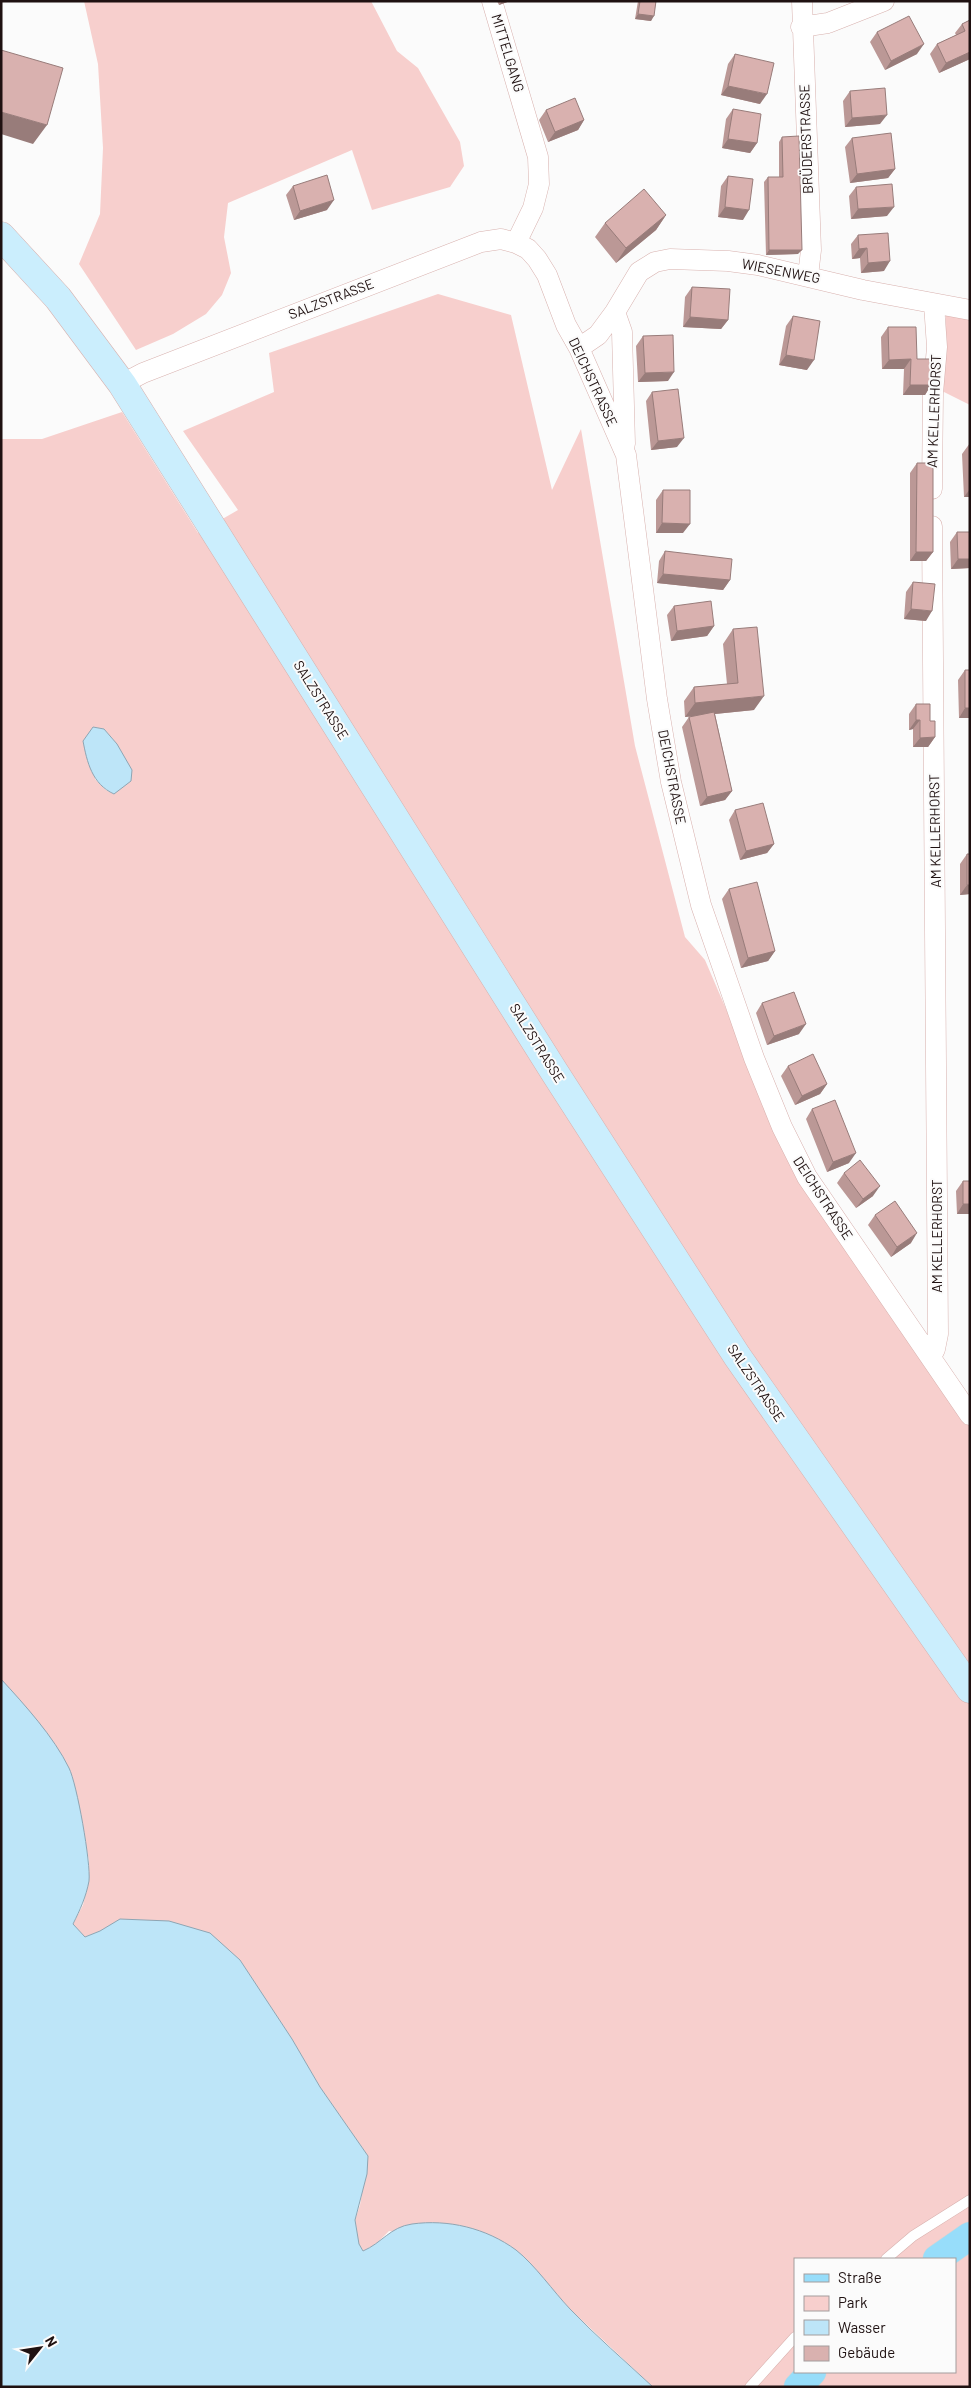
<svg xmlns="http://www.w3.org/2000/svg" width="971" height="2388" viewBox="0 0 971 2388" font-family="Barlow,sans-serif">
  <rect width="100%" height="100%" fill="#fbfbfb"/>
  <path fill="#f7cfcd" fill-rule="evenodd" d="M84,1H371L397,51L418,68L460,142L464,166L450,187L372,210L352,150L228,203L224,237L231,273L222,295L206,314L173,334L136,350L79,264L100,214L103,148L98,64Z
    M438,294L511,315L552,490L581,429L635,746L685,937L705,960L775,1123L970,1424V2387H653L570,2309L517,2251L389,2231L375,2245L363,2251L359,2244L355,2220L360,2205L368,2156L320,2087L292,2039L240,1960L121,1919L100,1931L85,1937L73,1924L83,1905L89,1880V1861L77,1798L1,1679V439H42L122,412L198,533L238,510L183,431L274,392L269,353ZM93,727L104,729L117,744L114,794L106,790L95,779ZM795,2259H955V2372H795Z
    M946,314L970,317V405L942,391Z"/>
  <path fill="#bde5f8" stroke="#8ea5b3" d="M93,727L104,729L117,744L132,770L131,781L114,794C92,784 87,762 83,741Z
    M1,1679C24,1704 54,1737 69,1768C77,1784 91,1863 89,1881C86,1897 80,1910 73,1924L85,1937L100,1931L120,1919L169,1921L210,1933L240,1960L292,2039L320,2087L368,2156L367,2174L355,2220L359,2244L363,2251C382,2243 390,2227 412,2224C448,2219 486,2228 516,2250C535,2265 553,2291 570,2309C596,2336 625,2361 653,2387H1Z"/>
  <g fill="none" stroke-linecap="round" stroke-linejoin="round">
    <g stroke="#d8b1ae" stroke-width="11">
      <path id="lane" d="M886,2259L913,2236L970,2200
        M750,2387L795,2337"/>
    </g>
    <g stroke="#d8b1ae" stroke-width="21">
      <path id="street" d="M492,1L538,157L539,184L533,208L516,243L528,249L537,259L547,275L566,325L579,348L626,455L657,699L671,782L701,905L754,1058L782,1127L807,1177L970,1415
        M802,1L811,250L808,276
        M801,27L828,23L884,1
        M615,312L622,332L625,444
        M579,348L598,335L615,312L639,272L655,262L670,259L728,261L758,265L863,290L970,310
        M122,384L143,373L481,242L501,239L516,243
        M932,489L933,393L937,347L934,304
        M931,1357L935,1349L938,1334L932,526"/>
    </g>
    <g stroke="#d8b1ae" stroke-width="29">
      <path id="secondary" d="M1,236L58,298L122,384L555,1073L737,1356L970,1689"/>
    </g>
    <g stroke="#d7d4d4" stroke-width="29">
      <path id="primary" d="M937,2259L970,2236
        M798,2387L812,2372"/>
    </g>
    <use href="#lane" stroke="#fff" stroke-width="10"/>
    <use href="#street" stroke="#fff" stroke-width="20"/>
    <use href="#secondary" stroke="#cbeefd" stroke-width="28"/>
    <use href="#primary" stroke="#97ddfa" stroke-width="28"/>
  </g>
  <path fill="#bb9896" d="M497,1H510L499,5Z
    M638,1H656L651,21L635,19Z
    M970,20V59L939,73L930,54L937,44L956,35L955,33L962,24Z
    M877,32L917,54L885,70L870,42Z
    M735,54L760,104L721,95L728,64Z
    M850,91L880,124L845,127L843,101Z
    M733,109L757,143L750,153L722,148L726,119Z
    M546,110L584,120L578,130L548,142L539,120Z
    M782,137L798,254L766,255L764,182L768,177H779V142Z
    M852,138L895,169L888,178L850,183L845,147Z
    M728,176L743,220L718,217L721,186Z
    M293,186L327,210L294,220L286,195Z
    M856,187L887,216L851,219L849,196Z
    M666,215L656,230L616,263L595,237L605,223Z
    M858,235L884,271L861,273L860,258L852,259L851,244Z
    M692,287L728,320L721,329L683,327L685,297Z
    M793,316L807,370L779,365L786,326Z
    M888,327L917,359L931,385L925,395H903L904,369H882L881,337Z
    M643,336L668,381L638,382L636,346Z
    M652,392L677,447L651,450L646,401Z
    M970,443V497H964L962,454Z
    M917,463L933,552L926,561H910V473Z
    M663,490L683,533H656V500Z
    M957,532H970V568L951,569L950,542Z
    M665,551L730,580L723,590L657,583L659,561Z
    M913,582L926,621L904,619L906,592Z
    M674,606L714,626L707,636L671,641L667,615Z
    M733,629L754,710L715,714L732,791L725,800L700,806L682,727L689,717L694,716L685,717L684,701L694,687L727,684L723,644Z
    M965,670L970,718H959L958,680Z
    M916,704L935,737L928,747H913V729L909,730V714Z
    M735,810L774,844L767,853L740,860L729,820Z
    M967,854H970V894L960,895V864Z
    M729,889L775,951L768,961L741,968L722,899Z
    M762,1003L799,1034L767,1045L756,1013Z
    M788,1066L827,1084L820,1094L795,1105L781,1076Z
    M812,1109L849,1163L827,1172L806,1119Z
    M844,1173L873,1196L856,1208L837,1183Z
    M963,1181H970V1214H957L956,1191Z
    M875,1215L911,1243L891,1257L868,1225Z"/>
  <path fill="#987c7a" d="M502,1H510L499,5Z
    M638,14L654,16L651,21L635,19Z
    M924,44L917,54L885,70L891,61Z
    M970,52V59L939,73L946,63Z
    M728,86L767,94L760,104L721,95Z
    M1,112L47,125L33,144L1,134Z
    M887,115L880,124L845,127L852,118Z
    M584,120L578,130L548,142L555,132Z
    M728,139L757,143L750,153L722,148Z
    M895,169L888,178L850,183L857,174Z
    M334,200L327,210L294,220L300,211Z
    M725,207L749,210L743,220L718,217Z
    M894,207L887,216L851,219L858,209Z
    M666,215L656,230L616,263L626,248Z
    M867,248L860,258L852,259L859,249Z
    M769,250H802L798,254L766,255Z
    M890,261L884,271L861,273L868,263Z
    M690,317L728,320L721,329L683,327Z
    M786,355L814,360L807,370L779,365Z
    M911,359L904,369H882L889,360Z
    M674,372L668,381L638,382L645,373Z
    M910,385H931L925,395H903Z
    M684,438L677,447L651,450L658,441Z
    M970,489V497H964Z
    M662,523L690,524L683,533H656Z
    M916,552H933L926,561H910Z
    M958,559H970V568L951,569Z
    M663,574L730,580L723,590L657,583Z
    M911,609L932,611L926,621L904,619Z
    M714,626L707,636L671,641L677,631Z
    M764,696L754,710L685,717L695,703Z
    M965,708H970V718H959Z
    M916,720H920L913,729L909,730Z
    M935,737L928,747H913L920,738Z
    M732,791L725,800L700,806L707,797Z
    M774,844L767,853L740,860L746,851Z
    M967,885H970V894L960,895Z
    M775,951L768,961L741,968L748,958Z
    M806,1024L799,1034L767,1045L774,1036Z
    M827,1084L820,1094L795,1105L802,1096Z
    M856,1153L849,1163L827,1172L833,1162Z
    M880,1186L873,1196L856,1208L863,1199Z
    M963,1204H970V1214H957Z
    M917,1233L911,1243L891,1257L897,1247Z"/>
  <path fill="#d9b1af" stroke="#987c7a" d="M640,1H656L654,16L638,14Z
    M909,16L924,44L891,61L877,32Z
    M970,20V52L946,63L937,44L965,31L962,24Z
    M1,50L63,68L47,125L1,112Z
    M735,54L774,63L767,94L728,86Z
    M885,88L887,115L852,118L850,91Z
    M575,98L584,120L555,132L546,110Z
    M733,109L761,114L757,143L728,139Z
    M891,133L895,169L857,174L852,138Z
    M799,136L802,250H769L768,177H783L782,137Z
    M327,175L334,200L300,211L293,186Z
    M728,176L753,179L749,210L725,207Z
    M892,184L894,207L858,209L856,187Z
    M644,189L666,215L626,248L605,223Z
    M888,233L890,261L868,263L867,248L859,249L858,235Z
    M692,287L730,289L728,320L690,317Z
    M793,316L820,321L814,360L786,355Z
    M888,327H916L917,359H932L931,385H910L911,359L889,360Z
    M673,335L674,372L645,373L643,336Z
    M678,389L684,438L658,441L652,392Z
    M917,463H933V552H916Z
    M663,490H690V524L662,523Z
    M957,532H970V559H958Z
    M665,551L732,559L730,580L663,574Z
    M913,582L935,584L932,611L911,609Z
    M711,601L714,626L677,631L674,606Z
    M757,627L764,696L695,703L694,687L738,683L733,629Z
    M965,670H970V708H965Z
    M916,704H930V721H935V737L920,738V720H916Z
    M714,712L732,791L707,797L689,717Z
    M763,803L774,844L746,851L735,810Z
    M967,854H970V885H967Z
    M757,882L775,951L748,958L729,889Z
    M794,992L806,1024L774,1036L762,1003Z
    M813,1054L827,1084L802,1096L788,1066Z
    M835,1100L856,1153L833,1162L812,1109Z
    M860,1160L880,1186L863,1199L844,1173Z
    M963,1181H970V1204H963Z
    M895,1201L917,1233L897,1247L875,1215Z"/>
  <g text-anchor="middle" stroke-width="4" stroke-linejoin="round" paint-order="stroke">
    <g font-size="14" fill="#1f1111" stroke="#fbfbfb">
      <text transform="translate(508 53) rotate(73)" y="5">MITTELGANG</text>
      <text transform="translate(806 139) rotate(-92)" y="5">BRÜDERSTRASSE</text>
      <text transform="translate(781 271) rotate(11)" y="5">WIESENWEG</text>
      <text transform="translate(331 299) rotate(-21)" y="5">SALZSTRASSE</text>
      <text transform="translate(593 382) rotate(65)" y="5">DEICHSTRASSE</text>
      <text transform="translate(934 411) rotate(-88)" y="5">AM KELLERHORST</text>
      <text transform="translate(321 700) rotate(58)" y="5">SALZSTRASSE</text>
      <text transform="translate(672 777) rotate(79)" y="5">DEICHSTRASSE</text>
      <text transform="translate(935 831) rotate(-91)" y="5">AM KELLERHORST</text>
      <text transform="translate(537 1043) rotate(58)" y="5">SALZSTRASSE</text>
      <text transform="translate(823 1198) rotate(57)" y="5">DEICHSTRASSE</text>
      <text transform="translate(937 1236) rotate(-90)" y="5">AM KELLERHORST</text>
      <text transform="translate(756 1383) rotate(56)" y="5">SALZSTRASSE</text>
    </g>
  </g>
  <rect width="971" height="2388" fill="none" stroke="#1f1111" stroke-width="5"/>
  <rect x="794" y="2258" width="162" height="115" fill="#fbfbfb" stroke="#a39d9d"/>
  <rect x="804" y="2274" width="25" height="8" fill="#97ddfa" stroke="#a39d9d"/>
  <text x="838" y="2283" font-size="15" fill="#1f1111">Straße</text>
  <rect x="804" y="2296" width="25" height="15" fill="#f7cfcd" stroke="#a39d9d"/>
  <text x="838" y="2308" font-size="15" fill="#1f1111">Park</text>
  <rect x="804" y="2320" width="25" height="15" fill="#bde5f8" stroke="#a39d9d"/>
  <text x="838" y="2333" font-size="15" fill="#1f1111">Wasser</text>
  <rect x="804" y="2346" width="25" height="15" fill="#d9b1af" stroke="#a39d9d"/>
  <text x="838" y="2358" font-size="15" fill="#1f1111">Gebäude</text>
  <g transform="translate(40 2348) rotate(60)" stroke="#fbfbfb" stroke-width="4" paint-order="stroke">
  <path d="M0-4L9 19L0 12L-9 19Z" fill="#1f1111"/>
  <text y="-8" font-size="14" font-weight="bold" text-anchor="middle" fill="#1f1111">N</text>
  </g>
</svg>
